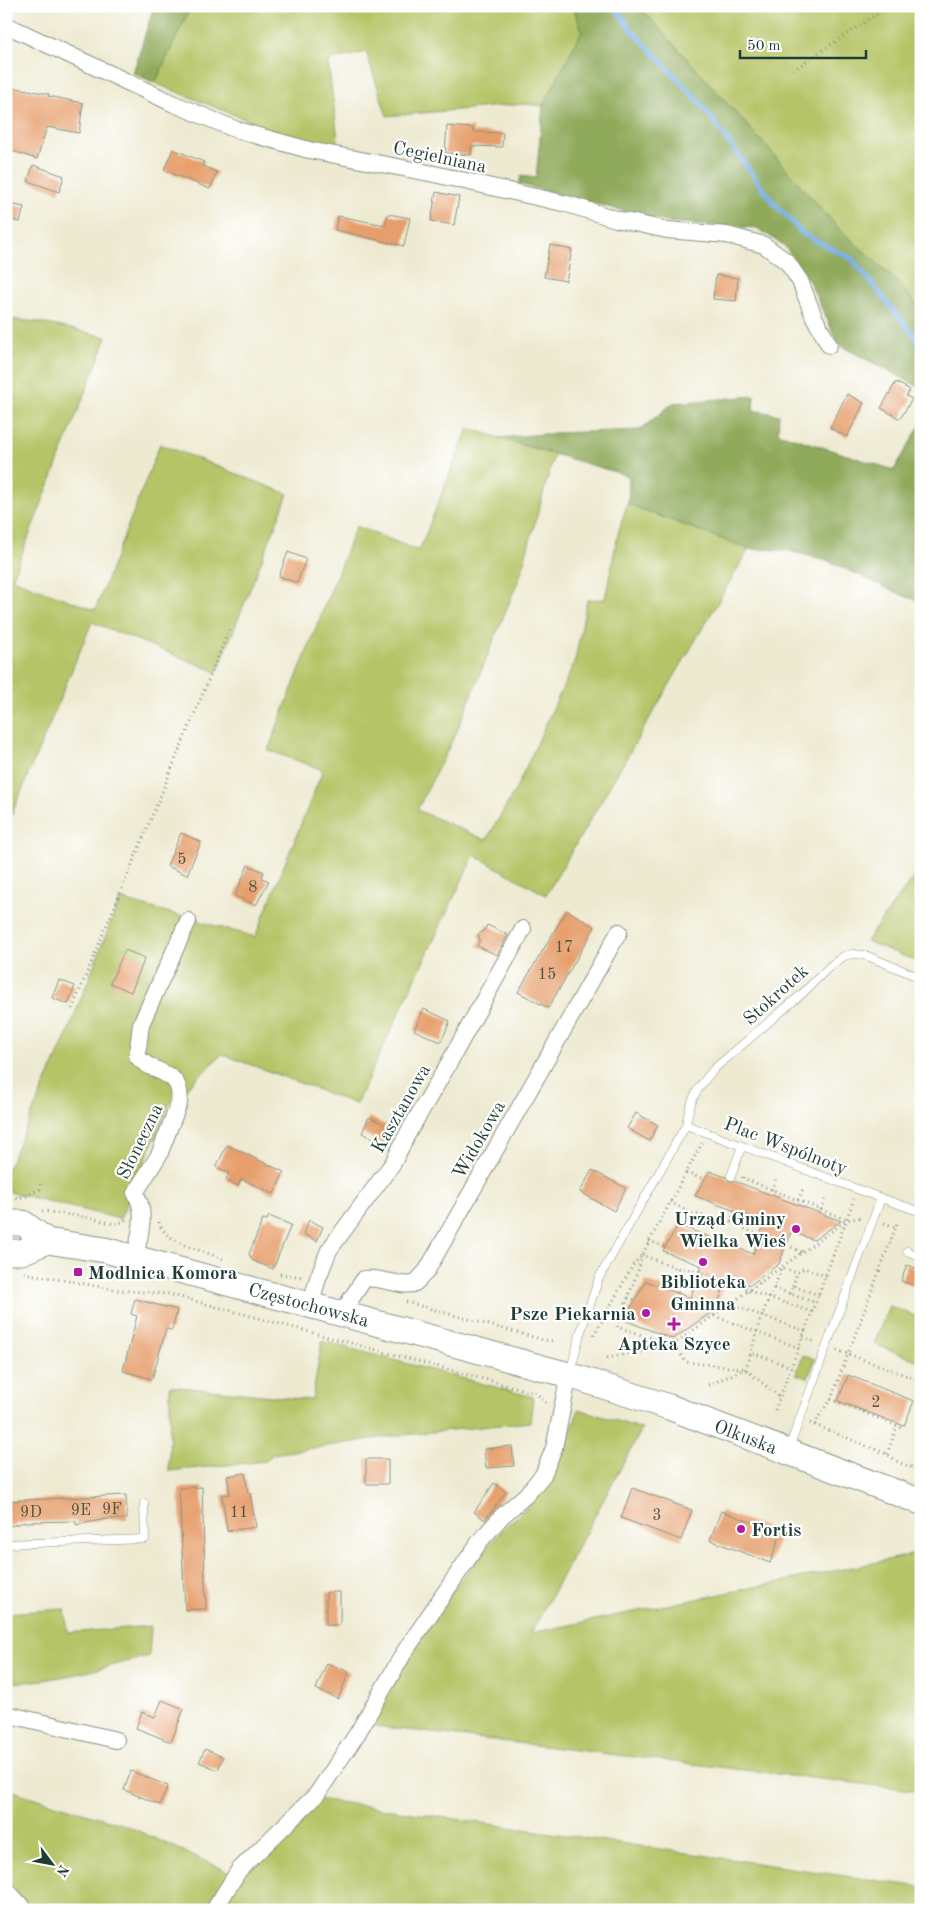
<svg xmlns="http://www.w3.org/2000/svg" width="927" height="1916" viewBox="0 0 927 1916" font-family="'Old Standard TT',serif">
  <rect width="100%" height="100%" fill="#fff"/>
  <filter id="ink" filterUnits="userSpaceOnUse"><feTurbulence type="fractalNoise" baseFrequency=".02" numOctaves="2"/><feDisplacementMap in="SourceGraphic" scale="10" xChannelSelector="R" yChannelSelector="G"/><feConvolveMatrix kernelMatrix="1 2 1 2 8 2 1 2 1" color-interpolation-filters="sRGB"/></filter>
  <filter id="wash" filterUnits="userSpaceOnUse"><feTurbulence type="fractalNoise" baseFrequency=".0096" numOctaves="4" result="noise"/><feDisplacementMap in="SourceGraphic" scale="20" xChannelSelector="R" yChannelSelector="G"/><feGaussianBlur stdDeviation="1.12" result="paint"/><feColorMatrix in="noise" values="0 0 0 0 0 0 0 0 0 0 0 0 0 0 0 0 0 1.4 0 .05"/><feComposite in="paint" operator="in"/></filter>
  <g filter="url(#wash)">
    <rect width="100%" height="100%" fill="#eeead2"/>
    <path fill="#b5c466" stroke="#6a804d" d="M191,6H573L582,31L543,106L525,104L387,116L366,52L328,61L339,148L270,129L155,83Z
      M639,6H921V309L889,274L838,228L766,146Z
      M6,319L38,322L107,337L12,579L95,610L160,444L288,494L217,672L92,622L6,828Z
      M468,428L554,455L520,576L456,733L417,810L486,840L515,791L575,661L587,600L605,599L618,534L627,504L749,549L546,895L474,855L356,1104L222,1054L169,1105L120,1219L6,1191V1172L66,1037L120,899L255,937L323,770L268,750L356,526L419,551Z
      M921,867V963L866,941Z
      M889,1306L921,1318V1362L874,1344Z
      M322,1341L533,1397L530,1422L393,1436L273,1454L266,1461L169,1471L170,1386L312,1400Z
      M803,1355L815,1359L808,1378L796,1374Z
      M579,1409L642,1429L531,1633L921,1553V1791L365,1725L460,1580L502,1530L543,1492L562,1456Z
      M65,1609L68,1633L151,1626L149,1656C102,1668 55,1682 6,1683V1613Z
      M6,1789L125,1825L239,1876L317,1799L921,1887V1910H21L6,1894Z"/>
    <path fill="#90aa5b" stroke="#587448" d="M154,6H191L155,83L133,73Z
      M573,6H639L766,146L838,228L889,274L921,309V388L839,345L810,283L784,245L757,228L666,222L519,184L521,176L536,178L543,106L582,31Z
      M754,396L753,410L779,415L778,433L894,470L921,424V602L902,595L826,560L785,550L749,549L628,504L629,476L499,438L555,433L640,430L673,403Z"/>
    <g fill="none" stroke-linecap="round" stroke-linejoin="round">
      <path stroke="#77afe6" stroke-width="5" d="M614,6L629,27L701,104L772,201L803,234L852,259L921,344"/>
    </g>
    <g id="blocks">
      <path fill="#e69f6c" d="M6,86L49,94L48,96L83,103L79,133L47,127L37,159L6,149Z
        M447,126L473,128V132L503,133L502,147L472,146L471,155L445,153Z
        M173,149L204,162L203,166L217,172L210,189L164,170Z
        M33,165L64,176L59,192L28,181Z
        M436,192L459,197L454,225L431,221Z
        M6,203L24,207L20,222L6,219Z
        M388,214L410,218L404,246L335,230L338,216L385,225Z
        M550,245L572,250L566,281L544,277Z
        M716,275L738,278L736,301L713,299Z
        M896,382L910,390L906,396L912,399L900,419L881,408Z
        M847,394L864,403L847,437L830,428Z
        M288,552L306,559L297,583L279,576Z
        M181,833L201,842L187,875L167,866Z
        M248,865L264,872L262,878L269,881L256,905L235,896Z
        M567,910L595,927L548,1008L518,992Z
        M487,925L508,935L497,955L477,946L480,940L478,934L484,931Z
        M125,950L145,958L131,992L110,983Z
        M59,980L75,986L68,1004L52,998Z
        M424,1009L450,1021L441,1042L414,1030Z
        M636,1113L658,1125L649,1141L627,1128Z
        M369,1117L390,1127L383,1143L362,1133Z
        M227,1145L284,1172L274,1194L241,1179L238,1186L226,1180L229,1173L216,1167Z
        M592,1170L626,1188L614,1211L580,1192Z
        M709,1171L726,1177L729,1181H734L841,1221L814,1240L791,1232L779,1264L750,1285L728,1276L716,1309L673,1339L624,1320L646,1281L690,1298L702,1266L663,1251L678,1225L753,1254L765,1222L695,1196Z
        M269,1216L291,1225L273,1269L252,1260L249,1254L263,1219L267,1220Z
        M309,1220L323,1227L317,1241L303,1234Z
        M907,1265L921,1270V1288L901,1281Z
        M135,1299L177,1310L172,1330L166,1329L152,1379L123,1371L137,1316L131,1314Z
        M848,1375L914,1401L904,1426L838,1401Z
        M512,1446L514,1466L486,1468L484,1449Z
        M366,1459H388V1484H366Z
        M245,1473L248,1493H250L256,1527L227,1531L222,1495L230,1494L227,1476Z
        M494,1483L506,1492L485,1520L474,1512Z
        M202,1487L206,1609L185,1610L179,1488Z
        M632,1488L692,1510L681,1540L621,1518Z
        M126,1495L127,1519H106L76,1525V1521L25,1522L6,1527V1501Z
        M721,1511L781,1533L770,1563L710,1540Z
        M326,1592H340V1625H326Z
        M327,1663L349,1672L338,1699L316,1689Z
        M162,1700L184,1709L171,1742L136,1728L142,1712L155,1717Z
        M205,1749L223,1757L218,1770L199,1762Z
        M131,1771L168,1786L160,1805L124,1790Z"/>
    </g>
  </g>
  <g filter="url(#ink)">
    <use href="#blocks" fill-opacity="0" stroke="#869483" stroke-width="1"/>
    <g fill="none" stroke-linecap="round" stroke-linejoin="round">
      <g stroke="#869483" stroke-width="9">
        <path id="lane" d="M686,1125L881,1198L789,1448
          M731,1176L742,1146
          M881,1198L921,1212
          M907,1251L921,1257
          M570,1373L580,1334L599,1278L686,1125C690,1099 697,1088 715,1068L803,993L830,966L844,956L852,954L865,955L921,978
          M6,1544L145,1539L144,1503"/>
      </g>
      <g stroke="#869483" stroke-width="18">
        <path id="street" d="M6,25L172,103L237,130L309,150L434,174L567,204L616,219L667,230L727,235L764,245L787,262L800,281L814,317L829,345
          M135,1258C139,1236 148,1213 135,1193L159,1155L179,1103C184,1068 152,1076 137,1056L141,1024L188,921
          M311,1304L318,1278L329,1250L393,1163L408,1133L445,1070L523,929
          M342,1313L364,1279C381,1276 404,1289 415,1283C418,1281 422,1275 426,1272L619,932
          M6,1714L116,1740
          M6,1889L25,1910
          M214,1910L239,1870L317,1794L357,1734L405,1651L480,1541L502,1516L526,1495L543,1475L554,1448L569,1375"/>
      </g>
      <g stroke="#869483" stroke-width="27">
        <path id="primary" d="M6,1223H23L47,1241L105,1250L569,1375L669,1407L921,1502
          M6,1252H22L47,1241"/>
      </g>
      <path stroke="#869483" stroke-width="3" stroke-dasharray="1 4" stroke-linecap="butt" d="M793,70L889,6
        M72,1009L230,628
        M686,1173L704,1179
        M743,1177V1178L847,1220L862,1217
        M772,1190L776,1179
        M6,1198L24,1197L40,1189V1181
        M798,1200L803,1189
        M670,1202L680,1207L690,1213L731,1222L760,1236
        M821,1210L826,1198
        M42,1211L86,1217L114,1224L123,1222L126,1219
        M159,1222C164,1243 205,1251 223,1259
        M731,1222L734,1210
        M884,1223L895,1227
        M897,1224L848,1354L921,1381
        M649,1241L666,1247
        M787,1245L803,1253
        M678,1268L674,1285L678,1293
        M24,1273L118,1290L169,1294L536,1393L546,1403
        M280,1274L303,1277
        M793,1286L797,1273
        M774,1288L816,1303
        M665,1289L674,1285
        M790,1294L793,1286L819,1295
        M628,1298L635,1300
        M406,1302L544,1340L555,1341
        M729,1304L805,1331
        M812,1312L854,1199
        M714,1316L799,1348
        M594,1335L633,1265L642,1255L702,1143
        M803,1337L816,1342
        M753,1353L791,1367
        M607,1358C629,1353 651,1352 673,1345L686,1362L745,1369L780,1397
        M708,1385L745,1369C752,1354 752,1346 757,1331C763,1309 774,1289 782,1268L797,1273L804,1268L826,1276
        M831,1399L902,1428
        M775,1410L812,1312L750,1291L745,1287L695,1270L678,1268L642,1255L639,1268L617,1327L673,1345C731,1303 789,1262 847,1220
        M810,1423L887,1454L898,1462L921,1471
        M815,1425L820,1414L831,1399L848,1354L836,1350
        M887,1454L897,1426
        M915,1469L921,1452"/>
      <use href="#lane" stroke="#fff" stroke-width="8"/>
      <use href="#street" stroke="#fff" stroke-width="16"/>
      <use href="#primary" stroke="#fff" stroke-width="25"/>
    </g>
  </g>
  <g fill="#b5179e" stroke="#fff" stroke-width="2">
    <circle cx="796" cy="1229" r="5"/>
    <circle cx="703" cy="1262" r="5"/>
    <rect x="73" y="1267" width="10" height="10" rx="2.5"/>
    <circle cx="646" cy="1313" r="5"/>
    <path d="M671.5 1316.5h5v5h5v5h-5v5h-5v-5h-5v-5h5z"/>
    <circle cx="741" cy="1529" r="5"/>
  </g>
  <g text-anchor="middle" stroke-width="4.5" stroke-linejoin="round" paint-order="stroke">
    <g font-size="16" fill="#515642">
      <text x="182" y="864">5</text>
      <text x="253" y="892">8</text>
      <text x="564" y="952">17</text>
      <text x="547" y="979">15</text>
      <text x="876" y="1407">2</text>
      <text x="112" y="1514">9F</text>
      <text x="81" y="1515">9E</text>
      <text x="31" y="1517">9D</text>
      <text x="239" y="1517">11</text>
      <text x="657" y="1520">3</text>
    </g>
    <g font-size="19" fill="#1f3d34" stroke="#fff">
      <text transform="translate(440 156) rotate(12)" y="7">Cegielniana</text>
      <text transform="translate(775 994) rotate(-42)" y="7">Stokrotek</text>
      <text transform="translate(400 1108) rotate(-60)" y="7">Kasztanowa</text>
      <text transform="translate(478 1139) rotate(-60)" y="7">Widokowa</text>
      <text transform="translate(139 1141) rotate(-64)" y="7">Słoneczna</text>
      <text transform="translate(786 1145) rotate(21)" y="7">Plac Wspólnoty</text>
      <text transform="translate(309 1304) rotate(15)" y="7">Częstochowska</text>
      <text transform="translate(746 1436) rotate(21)" y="7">Olkuska</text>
    </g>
    <g font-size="19" font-weight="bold" fill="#1f3d34" stroke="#fff" text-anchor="end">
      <text x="786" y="1225">Urząd Gminy<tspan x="786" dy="22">Wielka Wieś</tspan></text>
      <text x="88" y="1279" text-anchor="start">Modlnica Komora</text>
      <text x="703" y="1288" text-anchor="middle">Biblioteka<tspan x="703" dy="22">Gminna</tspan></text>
      <text x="636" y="1320">Psze Piekarnia</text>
      <text x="674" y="1350" text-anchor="middle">Apteka Szyce</text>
      <text x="751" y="1536" text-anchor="start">Fortis</text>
    </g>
  </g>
  <rect width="927" height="1916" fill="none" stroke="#fff" stroke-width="25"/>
  <g transform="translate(52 1864) rotate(122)" stroke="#ffffff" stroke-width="4" paint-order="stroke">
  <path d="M0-4L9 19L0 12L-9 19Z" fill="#1f3d34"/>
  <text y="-8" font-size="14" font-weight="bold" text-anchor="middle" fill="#1f3d34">N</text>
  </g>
  <path d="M740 50v8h126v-8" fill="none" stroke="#1f3d34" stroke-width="2.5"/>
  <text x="747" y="50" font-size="15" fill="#1f3d34" stroke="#ffffff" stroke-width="4" paint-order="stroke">50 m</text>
</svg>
